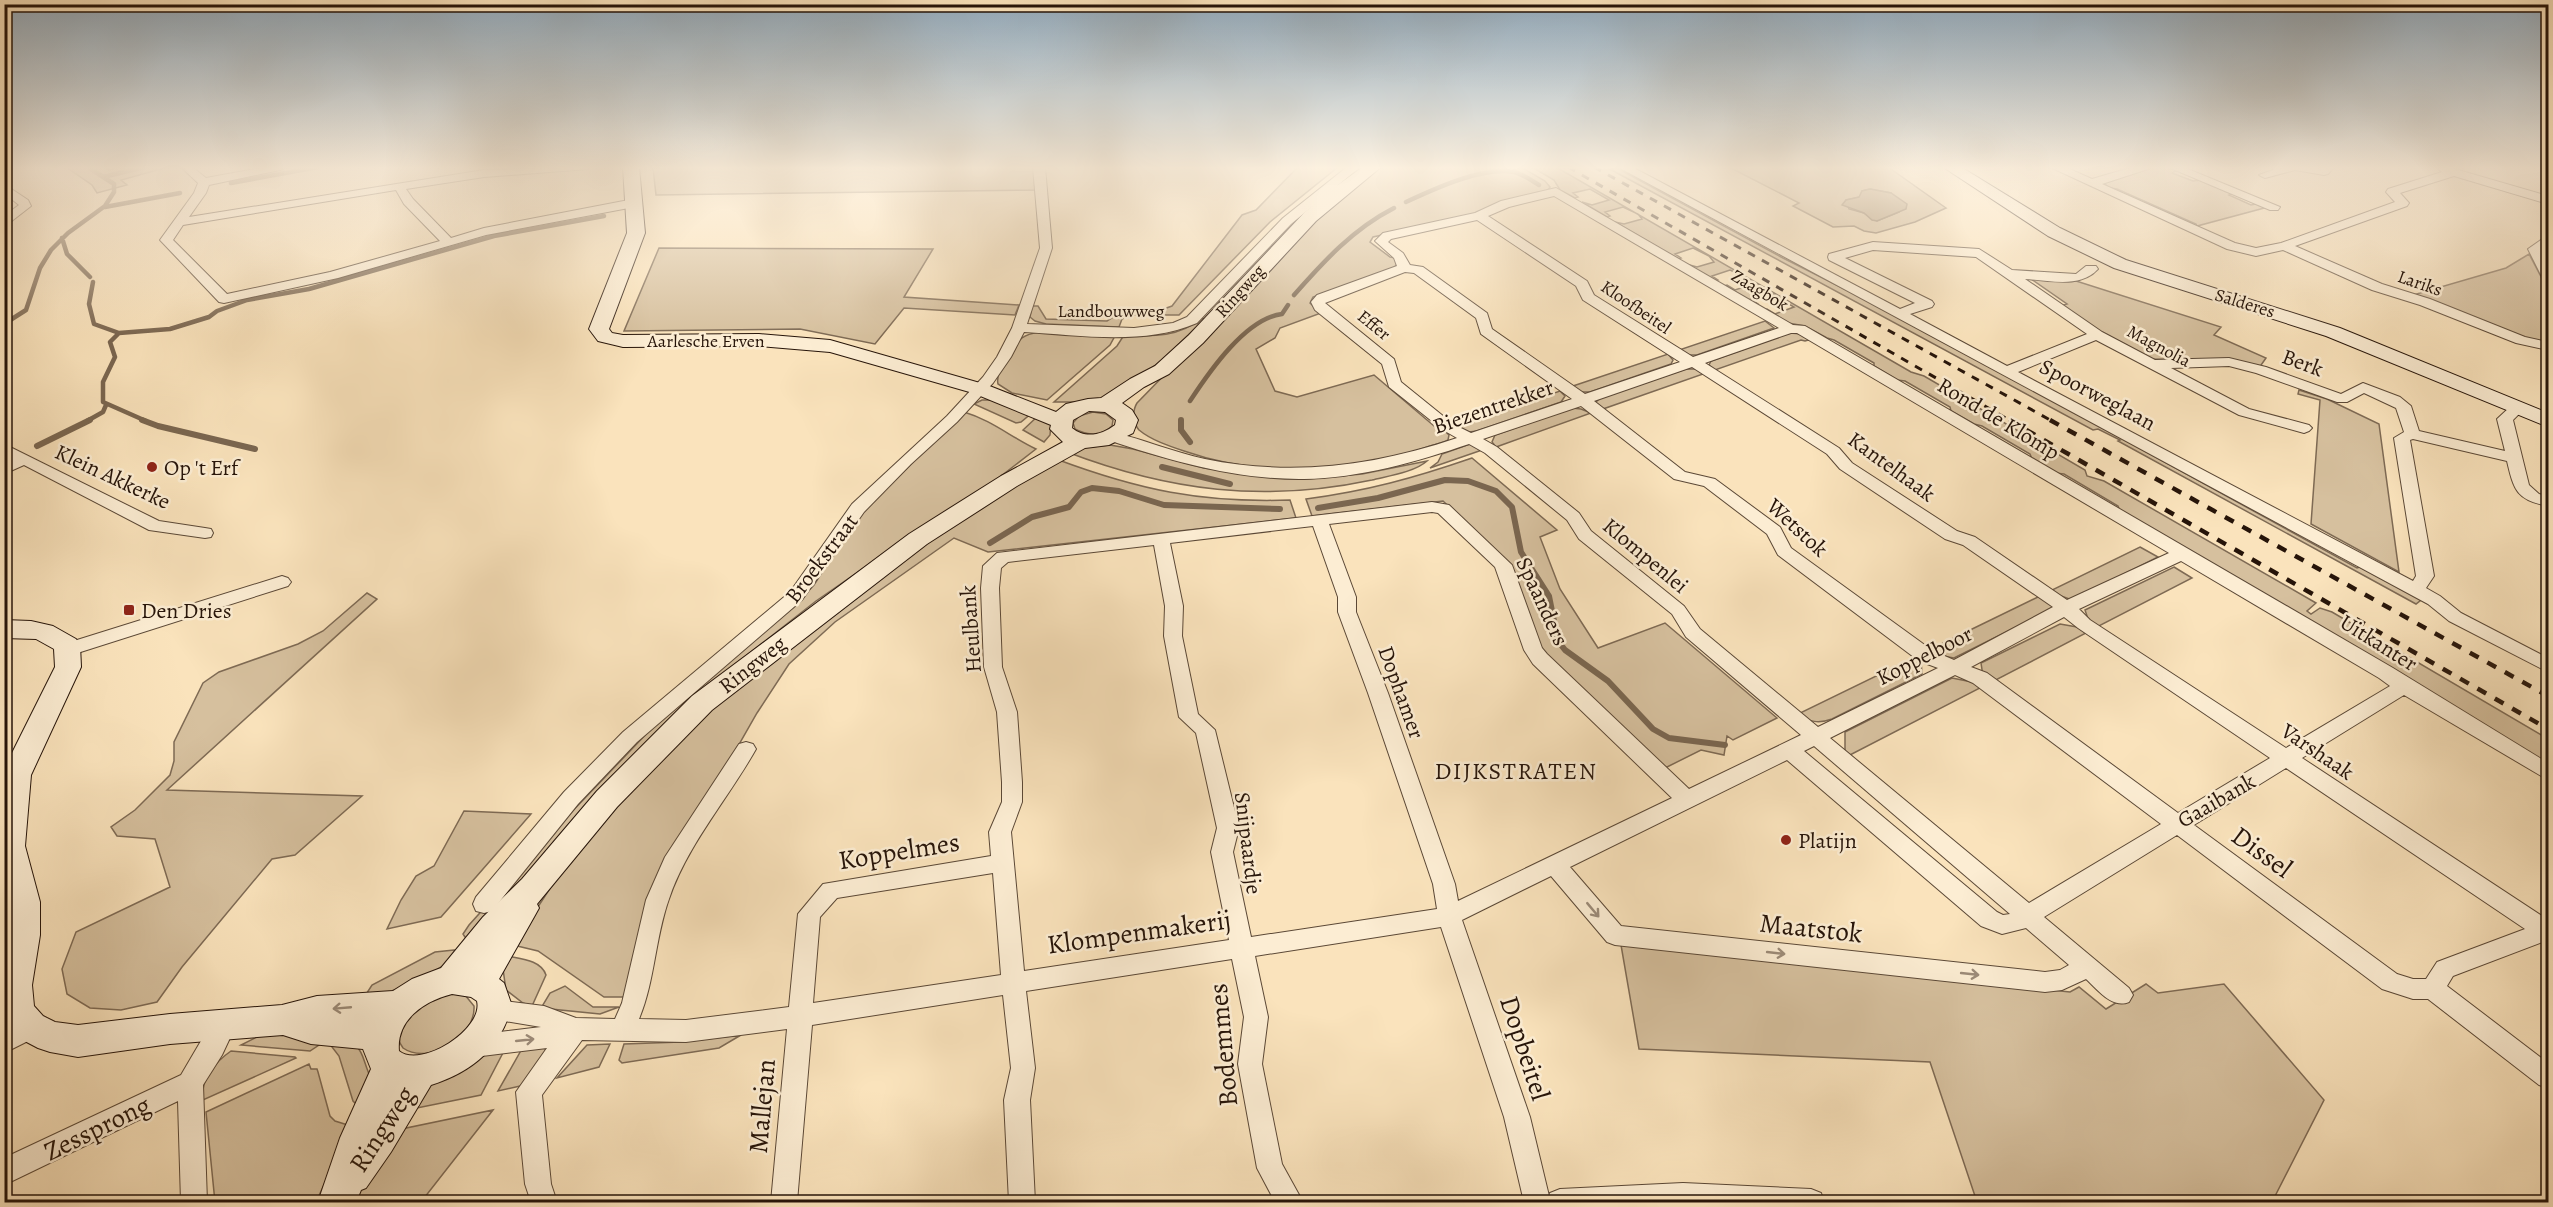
<svg xmlns="http://www.w3.org/2000/svg" width="2553" height="1207" viewBox="0 0 2553 1207" font-family="Alegreya,serif">
  <rect width="100%" height="100%" fill="#fae3bc"/>
  <filter id="stains"><feTurbulence type="fractalNoise" baseFrequency=".00333" numOctaves="4"/><feColorMatrix values="0 0 0 0 .2 0 0 0 0 .09 0 0 0 0 .02 0 0 0 .5 -.17"/></filter>
  <radialGradient id="worn" r=".72"><stop offset=".6" stop-color="#630" stop-opacity="0"/><stop offset="1" stop-color="#630" stop-opacity=".3"/></radialGradient>
  <path fill="#d6c09e" stroke="#7e6a54" stroke-width="1.5" fill-rule="evenodd" d="M66,167H104L109,170L120,167H168L121,180L127,185L97,193L92,185Z
    M672,167H1035V190L656,195L653,168Z
    M1298,167H1338L1270,222L1179,315H1130L1122,319L1119,327L1046,324L1035,321L1030,317L1032,306H1038L1046,319L1107,321L1121,312L1158,311L1172,306L1242,215L1256,210Z
    M1381,167H1521L1545,181L1550,187L1548,190L1470,216L1373,237L1370,242L1390,257L1396,258L1397,264L1394,268L1313,297L1310,303L1321,313L1280,328L1275,338L1256,349L1275,391L1297,397L1374,375L1440,431L1444,430L1449,435L1448,440C1441,444 1435,444 1427,447C1352,474 1261,478 1184,451C1169,446 1151,440 1139,430C1133,423 1132,411 1137,403L1304,232L1362,179Z
    M1532,167H1556L1911,372L1924,376L2085,470L2087,476L2104,481L2316,603L2307,611L2311,614L2320,608L2332,612L2548,739V766L2120,511L2118,506L2064,474L2055,473L2032,459L2030,454L1982,426L1974,424L1951,411L1950,407L1905,381L1897,380L1874,366V363L1834,340L1827,338L1805,326L1788,323L1764,310L1767,309L1775,314L1794,307L1787,303L1788,301L1770,293L1751,299L1758,304L1755,305L1724,286L1727,285L1735,290L1753,284L1746,279L1748,278L1730,270L1712,276L1718,280L1715,281L1686,264L1697,267L1714,262L1709,256L1693,248L1675,254L1681,258L1678,259L1615,222L1624,224L1642,219L1638,214L1623,207L1605,212L1610,216L1607,217L1582,202L1592,205L1609,200L1590,189L1573,193L1578,197L1575,198L1560,190L1554,180Z
    M1606,167H1615L1783,258L1916,325L2357,568L2360,567L2421,600L2416,604L2118,441L2120,440L2098,429L2093,430Z
    M1729,167H1888L1946,208L1915,222L1876,233L1864,231L1854,226L1833,227L1793,206L1799,203ZM1870,189L1891,193L1899,212L1877,221L1864,213L1849,209L1846,200L1860,197L1862,191Z
    M2153,167H2168L2177,170L2172,173L2193,181L2201,180L2234,193L2229,195L2251,205L2260,203L2268,207L2197,226L2196,224L2117,189L2110,188L2102,182Z
    M659,248L933,249L904,297L1019,305L1015,315L904,308L875,344L800,329L624,331Z
    M2529,254L2548,290V344L2521,337L2413,295L2506,268Z
    M2023,276L2073,280L2221,327L2214,335L2266,358L2259,368L2214,360L2148,359L2101,336L2060,306L2067,304L2031,279L2022,280Z
    M1201,318L1205,319L1162,360L1140,377L1103,399L1076,402H1054L1117,346L1124,335C1150,336 1180,338 1201,318Z
    M1765,321L1774,328L1697,355H1685L1676,351Z
    M1040,332L1116,334L1110,345L1047,400L1012,393L998,384C995,372 1012,346 1022,338C1027,334 1033,333 1040,332Z
    M1790,333L1802,334L1812,339L1805,341L1801,340L1715,370L1709,365L1711,361Z
    M1668,354L1673,360L1671,364L1590,392H1578L1570,387Z
    M1686,369H1697L1706,373L1600,410L1595,403L1600,398Z
    M2299,390L2327,399L2379,424L2399,572L2311,524L2320,400L2298,394Z
    M1560,391L1565,396L1561,402L1477,431L1469,432L1454,427Z
    M982,400H992L1033,412L1021,422L1016,423L974,404Z
    M1572,408L1581,409L1591,413L1496,447L1492,442L1495,435Z
    M964,412C991,420 1011,437 1036,449L992,483L942,514L816,601L723,674L474,940L465,937L463,934L469,925L562,822L652,728L798,602L814,585L858,516Z
    M1093,412L1106,414L1113,420L1112,426C1101,436 1087,436 1075,429L1073,423L1079,416Z
    M1039,415L1051,424L1050,435L1044,442L1023,430Z
    M1470,444L1485,449L1430,468L1438,462L1442,454Z
    M1110,445L1133,449L1204,468L1280,478L1308,479L1362,474L1427,461C1415,472 1388,476 1372,480C1264,503 1169,491 1067,452L1080,448Z
    M1472,458L1557,530L1540,537L1560,589L1598,648L1665,623L1777,718L1733,740L1727,736L1724,755L1701,750L1665,768L1541,649L1507,562L1443,501L1312,516L1306,499C1367,491 1414,478 1472,458Z
    M1056,459C1139,490 1201,503 1290,500L1296,518L988,552L954,538L835,622L789,664L757,713L709,797L627,997H604L538,951L513,945L562,870L616,804L706,713L798,636L974,509Z
    M2140,547L2158,557L2072,600L2061,596L2052,590Z
    M2174,567L2192,578L2097,627L2089,622L2085,610Z
    M367,593L377,599L167,790L362,796L295,855L272,859L182,967L157,1002L121,1010L90,1008L67,994L62,969L76,932L170,887L155,839L117,836L111,827L135,810L170,775L174,761V742L203,683L219,672L298,644L323,631Z
    M2042,595L2049,600L2054,608L1954,658L1931,654L1927,651Z
    M2060,624L2077,627L2086,633L1992,682L1983,676L1981,663Z
    M1913,658L1921,660L1922,674L1832,719C1818,724 1810,722 1798,714Z
    M1952,678L1972,682L1980,688L1848,756L1845,752V732Z
    M464,811L531,814L441,917L387,929L401,900L416,876L434,866Z
    M1621,945L2070,992L2079,987L2106,1009L2146,984L2158,993L2224,984L2324,1100L2272,1202H1977L1930,1062L1639,1049Z
    M454,950L464,951C434,974 400,991 363,999L372,985L435,952Z
    M507,956C521,959 541,960 546,975L532,1006L523,1003L506,990L503,969Z
    M565,986L593,1007H619L600,1014L541,1008L550,993Z
    M447,993L465,995L474,1006C476,1037 429,1066 403,1048L398,1040L409,1013Z
    M279,1033L319,1045L310,1051L241,1045L259,1036Z
    M741,1035L719,1048L622,1063L619,1060L624,1044L681,1042Z
    M338,1038C365,1048 359,1049 369,1074L356,1104L353,1101L339,1056L332,1047Z
    M610,1044L599,1067L557,1078L587,1045Z
    M555,1046L529,1084L498,1091L523,1047Z
    M505,1049L481,1095L412,1109L423,1088L479,1057Z
    M231,1051L295,1057L296,1058L203,1100C200,1080 215,1062 231,1051Z
    M309,1064L311,1069H317L318,1072L330,1116L335,1121L351,1126L316,1202H215L206,1112Z
    M493,1110L421,1202H351L392,1131Z"/>
  <path fill="#b29d7f" stroke="#7a6650" stroke-width="1.5" d="M1870,189L1891,193L1907,204L1906,209L1877,221L1872,220L1864,213L1842,205L1846,200L1859,197L1862,191Z"/>
  <g fill="none" stroke-linecap="round" stroke-linejoin="round">
    <path stroke="#7a6650" stroke-width="4.5" d="M103,177L145,167
      M231,183L318,167
      M1406,202C1434,189 1483,166 1514,172C1523,174 1531,180 1539,185
      M105,207L180,193
      M62,238L67,254L90,277
      M93,282L89,304L94,324L119,333L110,342L115,357L103,382V402L146,421
      M1294,295C1324,261 1353,229 1394,208
      M4,324L26,310L40,268L51,250L68,233L105,206L114,192V184L88,167
      M119,333L170,329L209,317L217,311L247,300L309,289L494,236L604,216
      M1190,401C1209,372 1246,318 1282,314L1288,305
      M87,421L103,412L106,405"/>
    <path stroke="#7a6650" stroke-width="6" d="M142,420L158,426L255,449
      M1181,420V430L1190,442
      M37,446L90,420
      M1162,467L1230,484
      M1318,508L1378,498L1445,480L1468,481L1496,491L1512,507L1521,552L1549,596L1558,641L1565,650L1608,681L1653,729L1669,738L1725,745
      M990,543L1032,517L1069,507L1081,492L1092,488L1119,491L1164,505L1280,509"/>
    <g stroke="#5b4836" stroke-width="2">
      <path id="street" d="M181,167H192L206,178L265,167H286L280,170L209,185L206,193L189,217L484,170L590,167L588,169L484,177L406,189L413,199L451,238L484,228L634,199L640,203L634,207L486,235L338,278L224,303L219,302L160,240L194,193L198,183ZM396,190L404,204L440,241L330,272L227,294L173,240L183,225Z
        M1033,167H1045L1052,248L1027,324L1134,328L1173,323L1187,317L1283,218L1347,167H1360L1291,224L1197,323C1143,346 1080,335 1024,332L1011,357L993,383L957,422L911,464L864,512L802,600L637,742L578,804L492,911L484,913L476,911L473,904L476,897L564,792L623,732L790,592L852,504L947,416L983,377L997,357L1012,328L1040,248Z
        M1618,167H1632L1900,309L1915,303L1829,260L1828,257L1829,254L1873,242L1979,249L2012,270L2076,274L2086,266H2096L2098,269C2080,289 2049,280 2025,279L2102,332L2155,360L2229,358L2266,367L2341,394L2363,383L2400,397L2411,406L2419,431L2505,451L2497,419L2511,406H2521L2524,409L2513,420L2529,485L2539,494L2548,496V506C2517,500 2514,491 2507,461L2413,439L2410,440L2434,576L2426,588L2440,596L2461,613L2548,658V672L2449,621L2428,604ZM1873,250L1976,257L2087,334L2007,366L1910,314L1932,307L1934,304L1932,301L1845,258ZM2096,340L2239,415L2304,433L2309,431L2312,428L2309,425L2249,409L2171,368L2229,366L2256,373L2337,402H2347L2364,393L2396,408L2404,432L2394,438L2416,576L2413,581L2018,372Z
        M2050,167H2065L2092,179L2133,167H2149L2148,169L2102,184L2235,243L2256,248L2281,243L2395,202L2386,192L2388,189L2442,172L2438,169L2440,167H2448L2548,196V204L2454,176L2400,193L2409,203L2407,206L2295,246L2382,284L2430,299L2525,337L2548,342V350L2516,343L2420,305L2372,290L2283,250L2256,256L2227,249Z
        M2168,167H2183L2280,207L2278,210H2270Z
        M2281,167H2334L2328,174L2324,175L2295,170L2265,178L2259,175Z
        M4,184L28,200L31,206L4,227V216L19,205L4,193Z
        M1556,188L1793,325L1805,326L2393,668L2548,763V780L2404,695L2302,758L2548,920V940L2453,976L2447,986L2548,1063V1088L2539,1085L2428,999H2413L2382,989L2177,835L2044,917L2129,988L2133,995L2129,1002C2112,1009 2098,990 2086,979L2062,990L2045,992L1615,945L1607,942L1551,876L1462,920L1530,1117L1549,1196L1550,1193L1560,1189L1683,1183L1811,1189L1821,1193L1824,1202H1524L1504,1117L1441,927L1255,956L1268,1017L1262,1064L1282,1164L1303,1202H1275L1257,1168L1238,1064L1244,1017L1232,959L1026,991L1035,1068L1030,1100L1035,1202H1009L1004,1100L1011,1068L1003,995L812,1025L797,1202H771L787,1029L686,1042L582,1040L542,1095L551,1184L557,1202H531L525,1184L516,1092L547,1048L474,1057L465,1054L462,1046L465,1038L474,1035L541,1027L486,1018L483,1011L486,1004L495,1000L544,1006L576,1018L615,1019L622,1003L646,900L665,857L739,744L746,742L753,744L756,749C728,799 687,845 669,899C655,938 655,981 639,1019L686,1020L789,1007L798,914L823,884L991,856L989,832L1002,802V782L997,712L984,667L981,588L983,566L997,553L1432,502L1449,505L1512,565L1542,648L1547,654L1689,789L1801,735L1686,637L1672,614L1579,539L1567,520L1485,453L1469,444C1416,462 1360,478 1304,479C1237,480 1171,461 1108,440L1105,437L1113,432C1144,440 1174,452 1205,459C1292,477 1374,466 1457,438L1443,430L1389,387L1382,364L1315,310L1311,302L1317,295L1397,266L1394,258L1375,241L1383,233L1475,213L1501,201ZM1554,196L1779,328L1693,357L1594,295L1587,281L1488,216L1509,207ZM1477,220L1576,286L1583,300L1680,362L1585,394L1492,329L1487,313L1423,267L1410,265L1403,253L1388,242L1391,239ZM1405,272L1414,273L1476,318L1481,334L1572,399L1471,433L1453,424L1401,382L1394,359L1325,303ZM1791,333H1797L2169,553L2067,600L1975,537L1957,531L1852,463L1839,448L1705,363ZM1692,367L1827,454L1840,469L1945,539L1963,545L2053,607L1954,660L1933,651L1791,548L1780,527L1715,479L1685,472L1594,401ZM1581,406L1674,479L1704,486L1767,534L1778,555L1919,661L1938,668L1818,727L1700,629L1684,606L1591,531L1579,513L1497,447L1483,439ZM1432,512L1438,513L1495,567L1524,650L1533,664L1672,798L1458,901L1455,884L1388,693L1356,612V597L1329,524ZM1313,526L1338,597V612L1368,693L1433,884L1437,909L1251,937L1233,852L1239,828L1215,730L1198,714L1182,636L1183,606L1170,543ZM1154,545L1165,606L1164,636L1179,717L1196,733L1217,828L1211,852L1229,940L1024,971L1011,832L1022,802V782L1017,712L1002,667L999,588L1001,568L1008,562ZM2181,561L2379,678L2390,686L2286,748L2090,620L2079,609ZM2064,617L2078,628L2270,758L2178,813L1987,673L1971,667ZM1955,675L1973,683L2161,824L2029,903L1830,738ZM1814,746L2010,914L2003,915L1997,912L1804,751ZM1787,760L1981,926L2002,934L2026,928L2069,965L2060,970L2045,972L1621,926L1570,867ZM2286,768L2525,929L2437,962L2426,979H2413L2397,974L2194,825ZM993,873L1001,975L813,1003L820,917L837,898Z
        M2548,235V245L2541,250L2548,264V279L2541,275L2528,249Z
        M4,444L159,521L205,528L211,529L213,533L211,537L205,538L149,530L24,465L4,474V463L12,459L4,455Z
        M282,576L288,578L291,582L288,586L68,656L61,655L59,650L61,645Z
        M224,1014L233,1017L236,1025L222,1055L203,1085L207,1202H181L178,1101L4,1185V1158L181,1075L215,1017Z
        M31,1016L40,1019L43,1027L40,1035L4,1053V1029Z"/>
    </g>
    <g stroke="#261409" stroke-width="2">
      <path id="secondary" d="M623,167H639L645,233L609,329L612,333L623,335L759,334L830,340L987,385L1056,412L1066,404L1088,399L1101,398L1130,379L1155,366L1189,335L1304,213L1325,194L1363,167H1381L1316,221L1203,343L1169,374L1144,387L1122,403L1132,410L1138,420L1133,433L1109,445L1085,448L1017,486L927,544L712,710L617,807L537,904L539,908L534,917L499,979L504,983L512,1006C500,1049 472,1072 431,1085L391,1152L366,1188L361,1190L356,1202H318L340,1138L371,1069L363,1049L311,1044L283,1035L170,1044L78,1057L50,1052L38,1048L19,1038L4,1020V952L8,935V902L4,887V769L55,667L54,649L36,639L4,638V620L31,621L53,626L76,639L80,645L81,667L31,775L25,846L40,902V935L32,985L34,1006L43,1016L55,1022L78,1025L170,1014L282,1005L317,996L393,991L412,979L441,968L483,917L522,879L597,791L692,696L909,534L1001,476L1063,442L1050,429L1051,425L973,393L830,352L759,346L623,347L598,341L589,329L627,233ZM1089,411L1105,412L1116,420L1115,425C1102,435 1085,439 1072,428L1073,420ZM452,994L471,997L477,1001C484,1029 421,1069 399,1051C396,1020 424,1001 452,994Z
        M1943,167H1961L2060,228L2126,260L2340,328L2548,413V427L2326,336L2114,268L2048,236Z"/>
    </g>
    <use href="#street" fill="#fcedd3" fill-rule="evenodd"/>
    <use href="#secondary" fill="#fcedd3" fill-rule="evenodd"/>
    <path stroke="#261409" stroke-width="3" stroke-dasharray="8 8" stroke-linecap="butt" d="M1568,167L2011,421
      M1594,167L2052,421"/>
    <path stroke="#261409" stroke-width="4.5" stroke-dasharray="10 10" stroke-linecap="butt" d="M2009,420L2548,729
      M2050,420L2548,696"/>
  </g>
  <defs><path id="oneway-shaft" d="M-6 0H5M1.5-3L5.5 0L1.5 3" fill="none" stroke-width="1.6" stroke-linecap="round" stroke-linejoin="round" transform="scale(1.5)"/></defs>
  <g stroke="#9c8b78">
    <use href="#oneway-shaft" transform="translate(1593 910) rotate(50)"/>
    <use href="#oneway-shaft" transform="translate(1776 953) rotate(6)"/>
    <use href="#oneway-shaft" transform="translate(1970 974) rotate(6)"/>
    <use href="#oneway-shaft" transform="translate(342 1008) rotate(175)"/>
    <use href="#oneway-shaft" transform="translate(525 1040) rotate(-6)"/>
  </g>
  <linearGradient id="sky" x2="0" y2="1"><stop stop-color="#92abbe"/><stop offset="0.5" stop-color="#fdf2e1"/><stop offset="1" stop-color="#fdf2e1" stop-opacity="0"/></linearGradient>
  <rect width="2553" height="336" fill="url(#sky)"/>
  <g fill="#8f2418" stroke="#fcedd3" stroke-width="2">
    <circle cx="152" cy="467" r="6"/>
    <rect x="123" y="604" width="12" height="12" rx="3"/>
    <circle cx="1786" cy="840" r="6"/>
  </g>
  <g text-anchor="middle" stroke-width="5" stroke-linejoin="round" paint-order="stroke">
    <g font-size="18" fill="#261409" stroke="#fcedd3">
      <text transform="translate(2420 283) rotate(19)" y="6">Lariks</text>
      <text transform="translate(1760 290) rotate(31)" y="6">Zaagbok</text>
      <text transform="translate(1240 291) rotate(-48)" y="6">Ringweg</text>
      <text transform="translate(2245 303) rotate(17)" y="6">Salderes</text>
      <text transform="translate(1636 307) rotate(34)" y="6">Kloofbeitel</text>
      <text x="1111" y="317">Landbouwweg</text>
      <text transform="translate(1374 325) rotate(39)" y="6">Effer</text>
      <text x="706" y="347">Aarlesche Erven</text>
      <text transform="translate(2159 346) rotate(28)" y="6">Magnolia</text>
    </g>
    <g font-size="22" fill="#261409" stroke="#fcedd3">
      <text transform="translate(2303 362) rotate(20)" y="8">Berk</text>
      <text transform="translate(2098 394) rotate(28)" y="8">Spoorweglaan</text>
      <text transform="translate(1493 406) rotate(-19)" y="8">Biezentrekker</text>
      <text transform="translate(1999 418) rotate(31)" y="8">Rond de Klomp</text>
      <text transform="translate(1892 466) rotate(36)" y="8">Kantelhaak</text>
      <text transform="translate(113 476) rotate(25)" y="8">Klein Akkerke</text>
      <text transform="translate(1798 527) rotate(43)" y="8">Wetstok</text>
      <text transform="translate(1646 555) rotate(40)" y="8">Klompenlei</text>
      <text transform="translate(821 558) rotate(-53)" y="8">Broekstraat</text>
      <text transform="translate(1543 601) rotate(65)" y="8">Spaanders</text>
      <text transform="translate(970 629) rotate(-94)" y="8">Heulbank</text>
      <text transform="translate(2379 642) rotate(32)" y="8">Uitkanter</text>
      <text transform="translate(1924 655) rotate(-27)" y="8">Koppelboor</text>
      <text transform="translate(752 664) rotate(-38)" y="8">Ringweg</text>
      <text transform="translate(1402 692) rotate(70)" y="8">Dophamer</text>
      <text transform="translate(2318 751) rotate(34)" y="8">Varshaak</text>
      <text transform="translate(2216 800) rotate(-30)" y="8">Gaaibank</text>
      <text transform="translate(1249 843) rotate(83)" y="8">Snijpaardje</text>
    </g>
    <g font-size="22" fill="#261409" stroke="#fcedd3" text-anchor="start">
      <text x="164" y="475">Op 't Erf</text>
      <text x="141" y="618">Den Dries</text>
      <text x="1798" y="848">Platijn</text>
    </g>
    <g font-size="24" letter-spacing="1.5" fill="#261409" stroke="#fcedd3">
      <text x="1516" y="779">DIJKSTRATEN</text>
    </g>
    <g font-size="27" fill="#261409" stroke="#fcedd3">
      <text transform="translate(899 851) rotate(-9)" y="9">Koppelmes</text>
      <text transform="translate(2262 852) rotate(36)" y="9">Dissel</text>
      <text transform="translate(1811 928) rotate(6)" y="9">Maatstok</text>
      <text transform="translate(1139 932) rotate(-8)" y="9">Klompenmakerij</text>
      <text transform="translate(1223 1045) rotate(-95)" y="9">Bodemmes</text>
      <text transform="translate(1525 1048) rotate(72)" y="9">Dopbeitel</text>
      <text transform="translate(762 1106) rotate(-85)" y="9">Mallejan</text>
      <text transform="translate(97 1128) rotate(-26)" y="9">Zessprong</text>
      <text transform="translate(382 1129) rotate(-57)" y="9">Ringweg</text>
    </g>
  </g>
  <rect width="2553" height="1207" fill="none" stroke="#fae3bc" stroke-width="24"/>
  <rect x="6" y="6" width="2541" height="1195" fill="none" stroke="#261409" stroke-width="3"/>
  <rect x="12" y="12" width="2529" height="1183" fill="none" stroke="#261409" stroke-width="1.5"/>
  <rect width="100%" height="100%" filter="url(#stains)"/>
  <rect width="100%" height="100%" fill="url(#worn)"/>
</svg>
